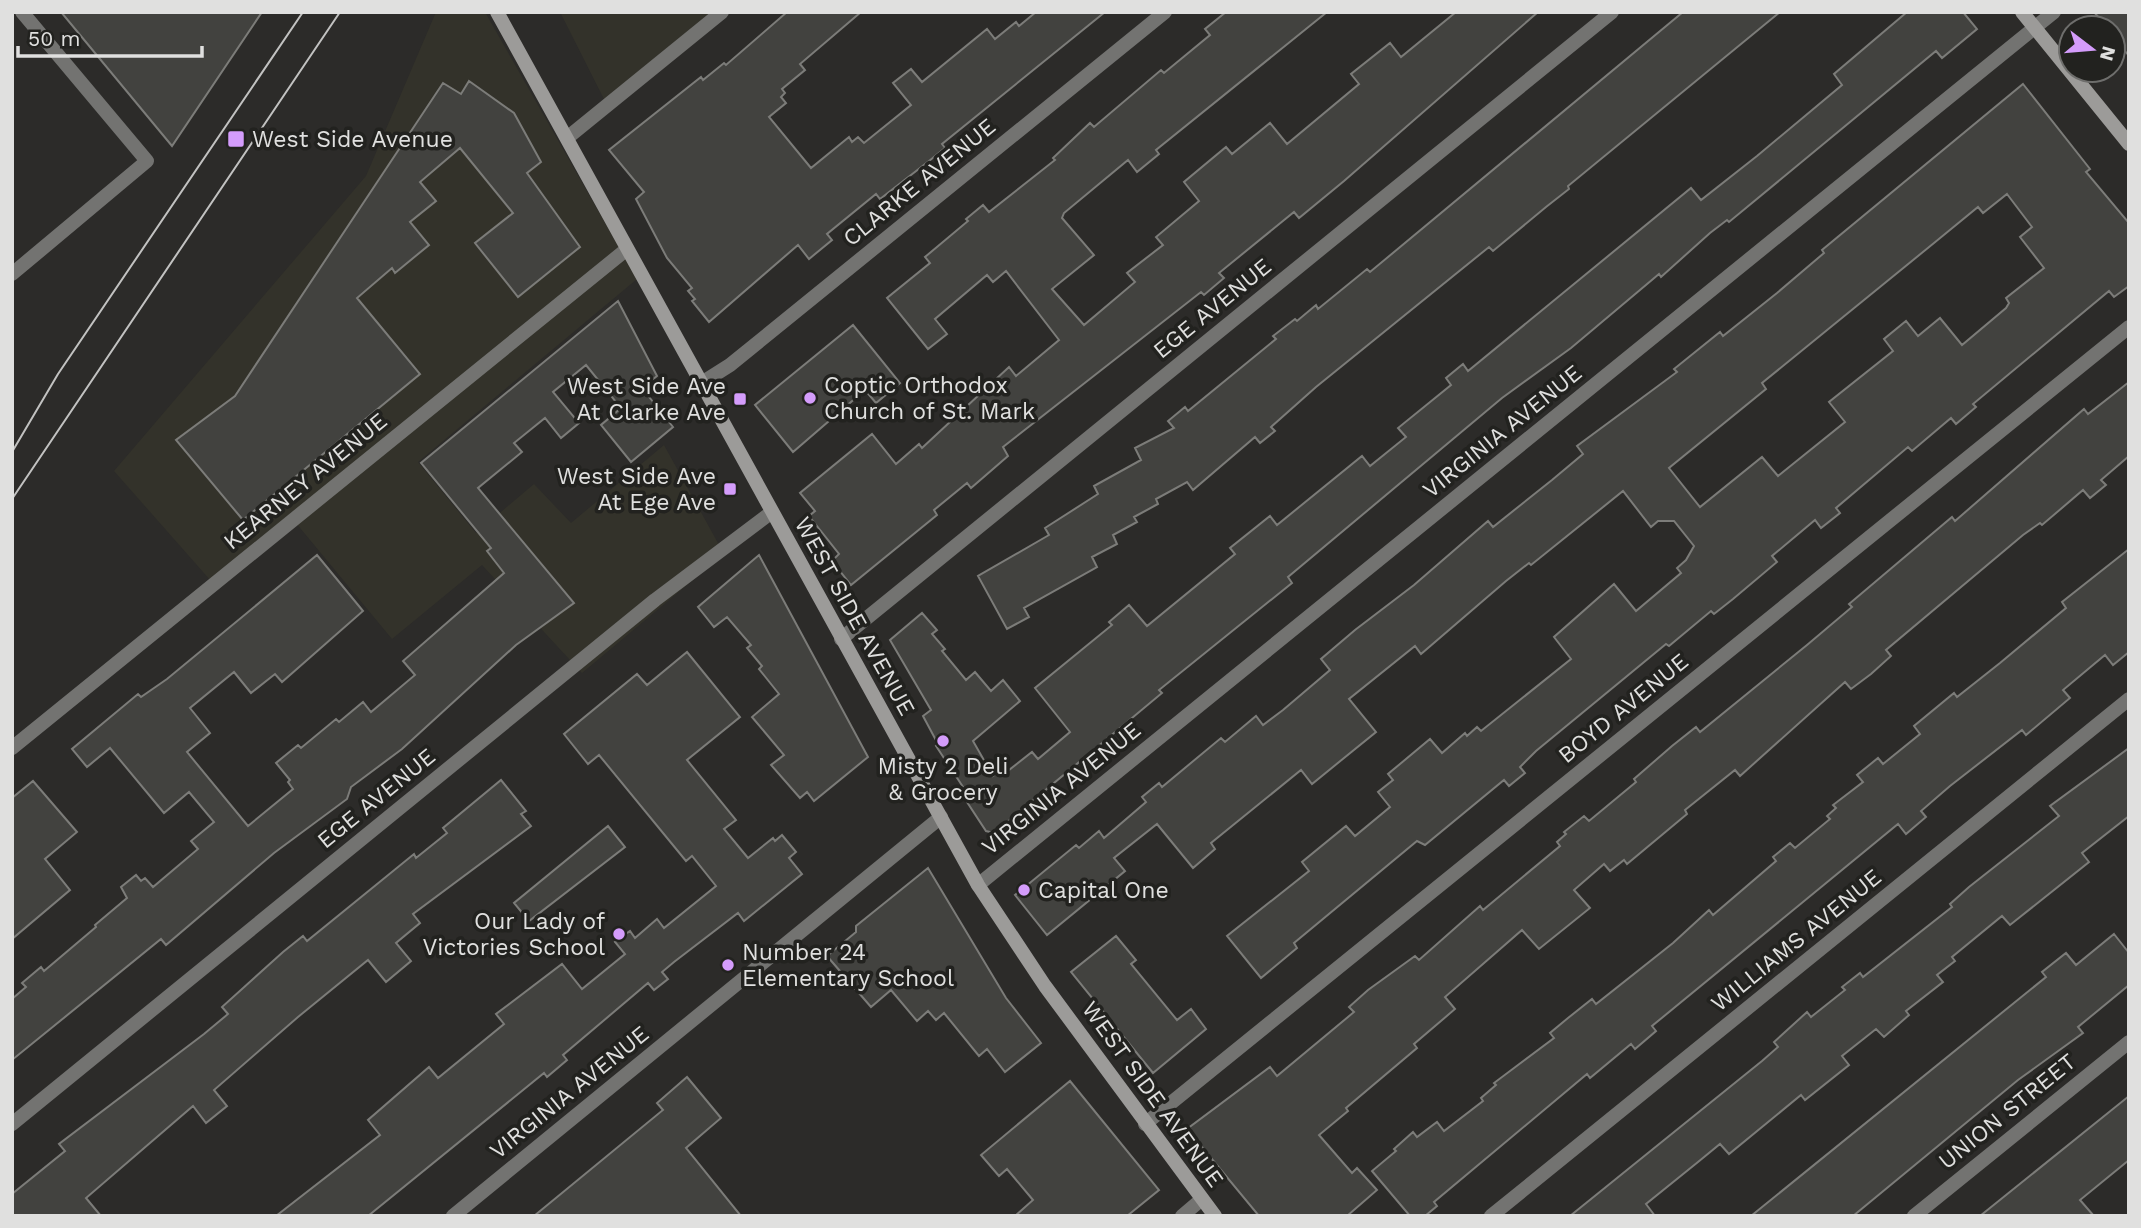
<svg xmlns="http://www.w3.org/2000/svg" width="2141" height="1228" viewBox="0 0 2141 1228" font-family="'Work Sans',sans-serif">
  <rect width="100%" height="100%" fill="#2c2b29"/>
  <path fill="#33322a" d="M436,12H485L637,279L418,462L476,533L534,484L571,523L664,445L724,554L582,673L482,565L392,639L291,517L211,581L114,471L366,176Z
    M560,12H724L608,107Z"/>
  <path fill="#42423f" stroke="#7c7c79" stroke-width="2" fill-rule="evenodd" d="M61,12H262L172,146Z
    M787,12H861L800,64L805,70L782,89L785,93L781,97L786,103L769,117L811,168L849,137L852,142L858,137L864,143L911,105L893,83L911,69L922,82L987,29L995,39L1016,22L1019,26L1036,12H1105L942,144L945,148L929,161L880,199L876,194L827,234L832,240L809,259L798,245L709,322L692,301L695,299L688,291L692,288L667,258L636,199L644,192L609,150L701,77L703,80L724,63L726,65Z
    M1226,12H1327L1156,150L1159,154L1137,172L1128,160L1064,213L1062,218L1094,255L1052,289L1084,325L1135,282L1127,273L1163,245L1156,237L1199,201L1184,182L1226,147L1232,154L1270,123L1287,144L1359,84L1351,74L1390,43L1401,57L1456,12H1538L1344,181L1299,218L1294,212L1219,273L1224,278L1204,295L1201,292L1003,447L1008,456L971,488L967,483L934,510L937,515L851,585L832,561L839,554L809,516L815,511L800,493L872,434L896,464L919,444L922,448L1009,367L1016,376L1059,340L1006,271L993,282L987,275L935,319L947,334L928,349L887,298L930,263L925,257L968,221L966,219L983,205L989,212L1055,160L1053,158L1090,123L1094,127L1161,70L1164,73L1210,35L1205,29Z
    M1683,12H1780L1568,186L1569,189L1546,207L1493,251L1489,247L1316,387L1271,427L1275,431L1260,443L1255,437L1193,490L1187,482L1156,499L1158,504L1134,517L1137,522L1113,535L1117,544L1092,557L1097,567L1024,608L1029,617L1007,629L978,576L1049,535L1045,528L1098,494L1094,486L1141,460L1135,448L1174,428L1168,421L1185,407L1188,411L1276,339L1273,336L1295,319L1297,321L1316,305L1318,309L1367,269L1370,272Z
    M1907,12H1963L1977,29L1942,58L1936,51L1729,222L1727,220L1710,233L1661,277L1659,274L1571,348L1502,398L1288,577L1292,583L1159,690L1162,693L994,833L986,831L965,799L969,796L936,746L938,744L923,716L931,710L890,640L922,613L937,630L932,634L945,649L942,651L966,680L975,672L991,691L1003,680L1020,701L973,741L993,776L1006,766L1009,770L1032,752L1038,759L1070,732L1035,688L1112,625L1109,622L1129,605L1147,626L1235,554L1230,548L1270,516L1277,525L1362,456L1370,466L1406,437L1398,428L1451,385L1446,378L1463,364L1468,371L1691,188L1701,200L1757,156L1842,85L1834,74Z
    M2094,12H2129V56L2113,36V28H2107Z
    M469,81L514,113L541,162L527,173L580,247L518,297L475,243L513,213L460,148L420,182L436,201L410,222L429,245L395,273L392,268L357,298L420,374L243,520L176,440L235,396L443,83L461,94Z
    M2023,84L2090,169L2086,172L2129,223V286L2114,297L2109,291L1973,404L1976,407L1956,424L1951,418L1912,451L1908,447L1836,508L1840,513L1821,528L1815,520L1772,556L1777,562L1733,599L1714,614L1711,611L1669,646L1666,644L1536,751L1520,767L1525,773L1509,786L1504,780L1425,845L1417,841L1294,943L1297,948L1261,978L1227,936L1309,871L1302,862L1346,826L1355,836L1390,807L1378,792L1393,780L1388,774L1430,739L1442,753L1465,733L1467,736L1477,727L1481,731L1571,659L1554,637L1614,584L1636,611L1681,573L1677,568L1686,560L1694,546L1674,521H1658L1651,527L1623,491L1531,565L1529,563L1506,581L1421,654L1415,646L1349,699L1376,732L1312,784L1301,770L1211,843L1215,849L1193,868L1157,824L1114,858L1125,871L1047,935L1015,895L1076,845L1079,848L1099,831L1104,838L1146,802L1142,797L1159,783L1162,787L1221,738L1225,742L1256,716L1263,725L1283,710L1330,670L1321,659L1355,630L1414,585L1488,521L1493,527L1552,480L1583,454L1577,446L1677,372L1674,369L1720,332L1723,336L1777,293L1824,253L1822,250ZM2007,194L2032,227L2020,237L2044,268L2006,298L2009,303L2006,308L1962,345L1940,318L1918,336L1906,321L1884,339L1893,351L1829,402L1845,422L1778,476L1762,457L1700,507L1669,468L1766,389L1762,383L1934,243L1978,207L1983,213Z
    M618,301L657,376L642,388L673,427L631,462L601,425L621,408L586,365L553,392L579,423L561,438L545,418L514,443L522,452L478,488L574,603L516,645L402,749L351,787L347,799L274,853L166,945L161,939L12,1060V999L26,987L22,983L41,967L44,971L96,927L95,925L127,898L121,887L136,875L141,881L145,878L153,887L198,849L191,841L214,822L189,792L164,813L110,748L87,767L72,749L138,694L141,697L167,679L317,555L363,611L282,682L275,674L251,693L234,672L190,708L210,733L187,752L248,826L293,789L288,782L290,780L276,763L298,745L301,748L336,719L339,722L363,702L371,712L415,675L403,661L504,573L487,551L491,548L421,463Z
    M853,325L900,383L876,403L865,390L793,452L755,405Z
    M2129,382V456L2101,480L2106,485L2090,498L2083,490L2042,525L2040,523L2023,535L1886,650L1891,656L1871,674L1851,689L1845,682L1740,776L1735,770L1685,810L1687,814L1627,864L1624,860L1610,871L1604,864L1574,890L1590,908L1539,949L1522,930L1445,997L1455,1009L1414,1044L1417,1048L1346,1108L1348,1111L1319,1135L1352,1173L1357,1168L1377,1190L1347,1216H1259L1187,1129L1270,1067L1277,1076L1354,1012L1349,1007L1368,990L1415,956L1419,960L1480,906L1483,910L1560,846L1557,842L1566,834L1564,832L1584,816L1589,821L1636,782L1634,779L1672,746L1696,727L1700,732L1807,645L1852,607L1849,604L1952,517L1955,521L2084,409L2088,414Z
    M2129,549V652L2113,665L2105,655L2063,690L2070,698L2026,735L2022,730L1950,786L1921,811L1926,817L1906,834L1898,824L1652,1026L1656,1031L1635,1049L1631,1044L1590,1078L1587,1074L1434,1202L1437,1206L1425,1216H1410L1372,1171L1396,1151L1394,1149L1413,1132L1417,1137L1437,1122L1444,1131L1483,1101L1481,1098L1496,1085L1494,1083L1554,1038L1550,1033L1568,1018L1592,999L1596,1004L1673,943L1709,910L1713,915L1776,861L1773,857L1790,843L1795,848L1830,819L1827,816L1836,808L1833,805L1863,782L1857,775L1878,758L1883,764L1920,734L1914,726L1954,693L1957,697L2000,663L2066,608L2062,602Z
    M759,555L868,757L814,801L807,792L800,798L771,765L784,755L752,717L779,694L759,669L762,666L747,648L751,645L727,617L714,627L698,607Z
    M687,652L740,717L687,760L736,820L724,829L748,858L773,838L775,841L782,835L796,852L789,858L802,874L744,921L738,913L674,962L662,972L668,979L654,990L648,983L563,1055L567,1060L547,1077L544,1073L368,1216H276L380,1135L368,1120L429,1067L438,1078L504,1024L496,1014L562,964L582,989L625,954L615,942L630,931L635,938L657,919L664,928L716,886L692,856L686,861L599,755L588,764L564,734L637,674L647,685Z
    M2129,748V816L2082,853L2089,862L2010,925L2002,916L1952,957L1955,961L1937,975L1943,982L1906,1011L1909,1015L1884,1037L1876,1029L1842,1056L1849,1065L1805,1100L1801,1095L1729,1154L1720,1144L1698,1162L1646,1204L1655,1216H1570L1762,1061L1778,1047L1774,1042L1807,1012L1811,1017L1845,990L1842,987L1860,973L1863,977L1952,907L1950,904L1969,887L2059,816L2050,806Z
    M501,780L526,811L521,814L531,826L413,914L420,923L396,943L411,961L386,982L368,960L298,1017L214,1090L227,1106L206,1123L193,1106L86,1198L101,1216H12V1194L65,1151L59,1144L204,1034L228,1014L222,1007L283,952L303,936L307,941L414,854L416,858L447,833L443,828Z
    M33,781L77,832L45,859L70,890L12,939V798Z
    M608,826L625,847L529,921L514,903Z
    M928,868L1006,998L1041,1043L1005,1072L987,1049L979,1056L944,1013L936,1020L928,1011L917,1021L891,990L871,1007L827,956L856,932V926Z
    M2114,934L2129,953V985L2078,1027L2083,1033L2018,1080L1853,1216H1751L2046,977L2042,972L2066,953L2076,965Z
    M1116,936L1136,960L1131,964L1177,1020L1191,1009L1206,1029L1153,1073L1071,972Z
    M687,1077L721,1118L686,1148L741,1216H534L663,1110L657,1103Z
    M1070,1081L1159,1190L1127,1216H1015L1033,1200L1007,1169L999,1176L981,1155Z
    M2129,1096V1160L2080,1200L2094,1216H1980Z"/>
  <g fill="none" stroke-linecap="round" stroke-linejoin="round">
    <path stroke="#737371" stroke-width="14" d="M567,138L722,12
      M12,274L147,161L22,12
      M700,384L730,365L1165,12
      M841,639L1612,12
      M12,748L627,249
      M978,885L2054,12
      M12,1124L655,600L772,512
      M1145,1124L2129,327
      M453,1216L941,817
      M1182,1216L1202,1199
      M1491,1216L2129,699
      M1914,1216L2129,1042"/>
    <path stroke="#9c9b99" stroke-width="14" d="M497,12L978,885L1045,986L1215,1216
      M2022,12L2129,144"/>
    <path stroke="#c2c2c1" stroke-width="2" d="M12,452L58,374L303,12
      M12,499L340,12"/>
  </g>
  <g fill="#d49cfb" stroke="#22221f" stroke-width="2.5">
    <rect x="227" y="130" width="18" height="18" rx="3.5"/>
    <circle cx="810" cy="398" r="7"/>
    <rect x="733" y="392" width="14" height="14" rx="3.5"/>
    <rect x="723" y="482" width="14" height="14" rx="3.5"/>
    <circle cx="943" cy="741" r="7"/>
    <circle cx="1024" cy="890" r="7"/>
    <circle cx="619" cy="934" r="7"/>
    <circle cx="728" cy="965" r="7"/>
  </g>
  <g text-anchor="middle" stroke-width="7" stroke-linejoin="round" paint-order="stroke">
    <g font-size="23" fill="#e0e0df" stroke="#22221f" text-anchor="start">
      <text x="252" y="147">West Side Avenue</text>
      <text x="824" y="393">Coptic Orthodox<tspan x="824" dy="26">Church of St. Mark</tspan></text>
      <text x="726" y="394" text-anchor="end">West Side Ave<tspan x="726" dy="26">At Clarke Ave</tspan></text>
      <text x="716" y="484" text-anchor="end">West Side Ave<tspan x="716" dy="26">At Ege Ave</tspan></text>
      <text x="943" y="774" text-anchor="middle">Misty 2 Deli<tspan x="943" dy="26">&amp; Grocery</tspan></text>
      <text x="1038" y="898">Capital One</text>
      <text x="605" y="929" text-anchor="end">Our Lady of<tspan x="605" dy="26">Victories School</tspan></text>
      <text x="742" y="960">Number 24<tspan x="742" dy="26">Elementary School</tspan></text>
    </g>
    <g font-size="23" fill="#e0e0df" stroke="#22221f">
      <text transform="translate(919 182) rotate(-39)" y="8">CLARKE AVENUE</text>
      <text transform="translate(1212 308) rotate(-39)" y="8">EGE AVENUE</text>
      <text transform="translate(1502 431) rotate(-39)" y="8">VIRGINIA AVENUE</text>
      <text transform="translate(305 481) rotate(-39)" y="8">KEARNEY AVENUE</text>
      <text transform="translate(855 616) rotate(61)" y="8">WEST SIDE AVENUE</text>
      <text transform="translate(1623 708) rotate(-39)" y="8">BOYD AVENUE</text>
      <text transform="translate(1061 788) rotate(-39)" y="8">VIRGINIA AVENUE</text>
      <text transform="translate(376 798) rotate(-39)" y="8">EGE AVENUE</text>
      <text transform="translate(1796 940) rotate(-39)" y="8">WILLIAMS AVENUE</text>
      <text transform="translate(569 1092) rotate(-39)" y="8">VIRGINIA AVENUE</text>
      <text transform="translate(1153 1094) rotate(54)" y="8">WEST SIDE AVENUE</text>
      <text transform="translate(2007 1111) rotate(-39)" y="8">UNION STREET</text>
    </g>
  </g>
  <rect width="2141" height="1228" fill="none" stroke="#e0e0df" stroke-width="28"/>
  <g transform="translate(2092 49) rotate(106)"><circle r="33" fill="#22221f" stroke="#6e6e6c" stroke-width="2"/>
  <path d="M0-5L12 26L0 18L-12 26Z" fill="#d49cfb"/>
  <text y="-10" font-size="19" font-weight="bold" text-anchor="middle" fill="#e0e0df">N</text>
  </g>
  <path d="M18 46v10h184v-10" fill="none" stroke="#e0e0df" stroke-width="3.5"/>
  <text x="28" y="46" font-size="21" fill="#e0e0df" stroke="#22221f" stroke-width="5" paint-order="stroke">50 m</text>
</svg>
